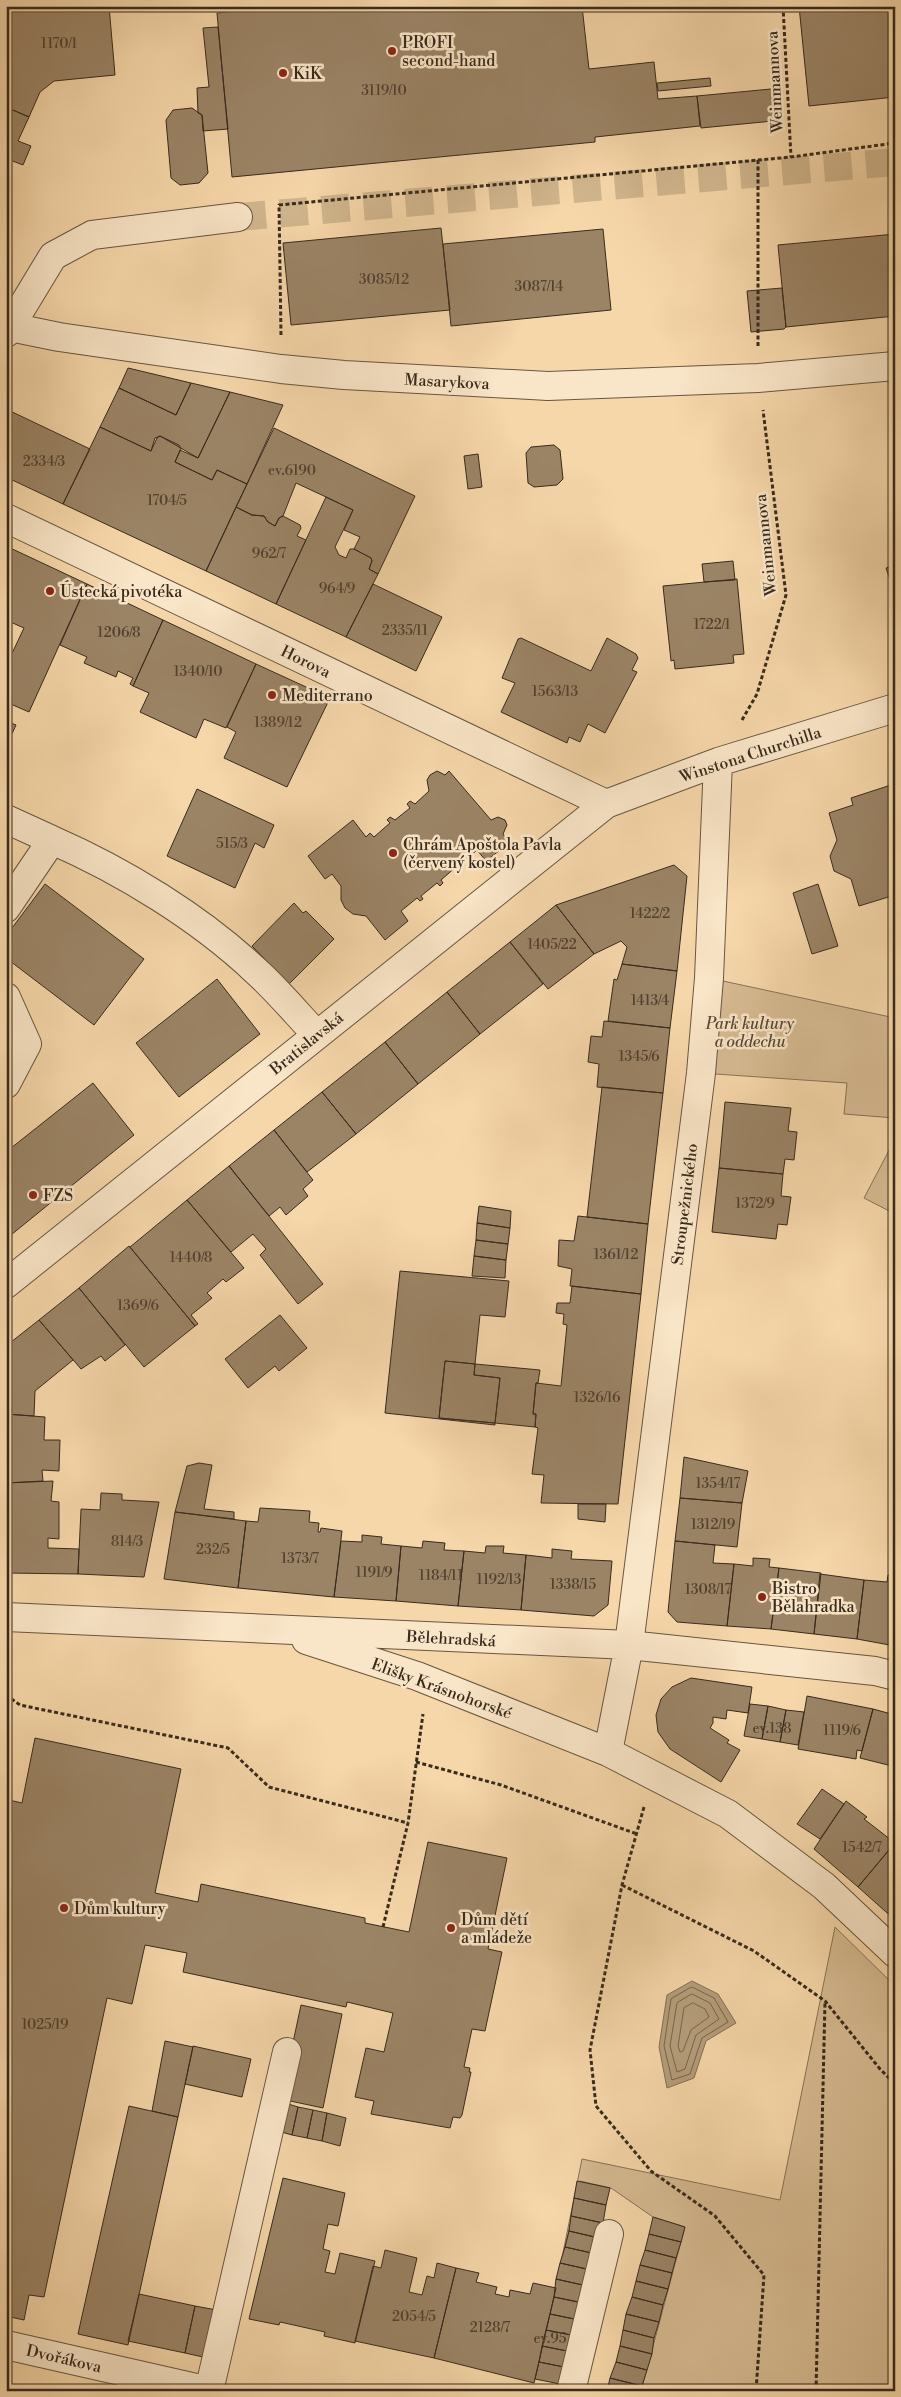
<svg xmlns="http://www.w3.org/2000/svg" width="901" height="2397" viewBox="0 0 901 2397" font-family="'Libre Bodoni',serif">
  <rect width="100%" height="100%" fill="#f6d7a9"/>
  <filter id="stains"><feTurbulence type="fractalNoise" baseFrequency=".004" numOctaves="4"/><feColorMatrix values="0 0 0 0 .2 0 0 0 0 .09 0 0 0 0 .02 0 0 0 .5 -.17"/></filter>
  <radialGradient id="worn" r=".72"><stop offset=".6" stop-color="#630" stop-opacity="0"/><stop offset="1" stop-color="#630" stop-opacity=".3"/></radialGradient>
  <path fill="#d6ba91" stroke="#877258" d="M709,978L895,1018V1118L844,1114L847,1083L701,1073Z
    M895,1139V1214L864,1198Z
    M835,1927L895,1986V2391H641L685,2227L653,2217L611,2188L580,2181L558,2277L582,2159L780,2200Z"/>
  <path fill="#b59d7a" stroke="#836f55" d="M692,1981L718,1994L736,2023L706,2041L694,2078L667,2088L659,2047L667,1995Z"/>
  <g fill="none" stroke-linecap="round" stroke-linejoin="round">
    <path stroke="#76644c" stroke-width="1" d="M692,1987L714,1998L728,2022L702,2038L690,2074L672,2080L664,2046L671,1999Z
      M692,1994L710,2003L719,2019L696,2035L685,2069L677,2072L670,2046L677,2003Z
      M693,2003L705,2009L709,2017L691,2030L683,2051L680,2052L678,2046L684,2008Z"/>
  </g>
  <path fill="#9b8466" stroke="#382b1e" d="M55,6H109L115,75L54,81L40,92L29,117L6,107V11Z
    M290,6H582L589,69L654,62L658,99L697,96L700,126L595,137V142L232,177L217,13Z
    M799,6H895V97L809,106Z
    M218,27L228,129L203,131L202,115L198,113L197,88L209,87L203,28Z
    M710,78L711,86L658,91L657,83Z
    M771,89L773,121L701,128L697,96Z
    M6,107L29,117L18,141L31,146L23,165L10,160L6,168Z
    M192,108L202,115L208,173L199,183L180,185L171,178L166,120L173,110Z
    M441,228L450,310L291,325L283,243Z
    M603,229L611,310L451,326L443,244Z
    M895,234V316L786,327L778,245Z
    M782,288L786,327L784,329L751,332L747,291Z
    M128,368L191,383L176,415L119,388Z
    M191,383L230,392L198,458L160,436L155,438L151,451L100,427L119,388L176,415Z
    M230,392L283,405L247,484L217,470L212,480L175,462L180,450L198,458Z
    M6,409L90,449L63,504L6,477Z
    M100,427L151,451L157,438L160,436L179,445L181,449L175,462L212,480L217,470L247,484L206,571L63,504Z
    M274,428L415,496L378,574L369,569L372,561L371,558L354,549L360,537L344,530L353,510L326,497L296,483L283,516L279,518L275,526L268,522L264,516L252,515L236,507Z
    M554,445L560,450L563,479L557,485L534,487L528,483L526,453L531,447Z
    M478,454L482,487L468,489L464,456Z
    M326,497L353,510L335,547L339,555L346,558L350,549H354L371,558L372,561L369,569L378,574L346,637L276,604Z
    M236,507L252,515L264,516L268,522L275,526L279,518L283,516L300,525L301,528L297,536L306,540L276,604L206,571Z
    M6,546L87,584L29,712L6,702V666L24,628L6,620Z
    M733,561L735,580L704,582L702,564Z
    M895,565V595L886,568Z
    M737,579L744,654L733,655L734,663L675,669L674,660L671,661L663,586Z
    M87,584L163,620L133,686L130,684L133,678L118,671L116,677L84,663L87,657L60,645Z
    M373,584L442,617L416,671L346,637Z
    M163,620L256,664L226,728L204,719L196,738L140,712L149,693L133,686Z
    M521,638L591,671L607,638L636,654L638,658L632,670L637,672L605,733L588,724L580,742L569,737L567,743L501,712L515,683L502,678L518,639Z
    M256,664L330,698L287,787L224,758L236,732L227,727Z
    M6,721L16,725L6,747Z
    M449,771L491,820L498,817L505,820L507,825L503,834L509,843L486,861L477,850L461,864L463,867L460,870L457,866L441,880L443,883L440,886L437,883L421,896L423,899L420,901L417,898L401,911L408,921L385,940L366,916L353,914L345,908L341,900V886L332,874L325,879L308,856L353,820L366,837L370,833L374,837L390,823L387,820L390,817L395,820L410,808L407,804L410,801L415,804L429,791L427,780L430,775L437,771L445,775Z
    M894,784L895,895L859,906L851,879L834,871L830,856L837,840L829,813L853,805L851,798Z
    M197,789L274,825L264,848L255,843L235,888L167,856Z
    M674,865L687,876L677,971L622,964L627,947L621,941L594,954L556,905Z
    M45,884L144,959L94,1025L6,958V936Z
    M818,884L838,946L812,954L793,893Z
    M294,903L303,913L306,911L334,939L289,984L252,946Z
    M556,905L594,954L548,989L510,942Z
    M510,942L543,984L480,1034L447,992Z
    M622,964L677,971L670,1028L608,1021L614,979L617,980Z
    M217,979L260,1034L179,1097L136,1043Z
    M447,992L480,1034L418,1084L385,1042Z
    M604,1021L670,1028L663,1093L597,1087L599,1064L588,1062L591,1036L602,1037Z
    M385,1042L418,1084L356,1134L322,1092Z
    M93,1083L134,1135L6,1239V1152Z
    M602,1087L663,1093L648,1224L587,1217Z
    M322,1092L356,1134L307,1172L274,1130Z
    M725,1102L791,1108L788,1131L797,1132L794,1160L785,1159L783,1174L719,1168Z
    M274,1130L313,1180L303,1189L308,1196L286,1215L280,1207L269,1216L229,1166Z
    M229,1166L323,1284L298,1304L260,1255L266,1249L253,1234L231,1252L187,1200Z
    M719,1168L783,1174L781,1196L791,1197L787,1225L778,1224L776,1239L712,1232Z
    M187,1200L244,1268L226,1282L223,1279L207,1293L212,1298L191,1315L198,1324L195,1326L130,1247Z
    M479,1206L511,1211L510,1228L477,1223Z
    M578,1216L648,1224L641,1294L570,1286L572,1269L558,1266L559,1240L574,1241Z
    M477,1223L510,1228L508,1244L476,1240Z
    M476,1240L508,1244L506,1260L474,1256Z
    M129,1246L195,1326L144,1367L79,1288Z
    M474,1256L506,1260L505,1278L472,1276Z
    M400,1271L509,1281L505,1317L480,1315L475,1364L445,1361L439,1418L495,1423V1425L385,1413Z
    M572,1286L641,1294L618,1504L541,1503L544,1475L532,1474L538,1428L535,1427L536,1414H533L536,1383L561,1386L567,1325L563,1324L564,1314L556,1313L557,1303H570Z
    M79,1288L125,1345L105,1361L101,1356L81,1369L39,1320Z
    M280,1315L307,1348L279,1371L275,1366L248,1388L225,1359Z
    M39,1320L73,1360L35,1391L34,1416L6,1414V1346Z
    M445,1361L475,1364L474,1375L500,1378L495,1423L439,1418Z
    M475,1364L540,1370L538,1383H536L533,1414H536L535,1427L495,1423L500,1378L474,1375Z
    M6,1414L45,1417L44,1440H60L59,1471L42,1470L43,1481L6,1483Z
    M684,1457L748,1471L742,1503L680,1498Z
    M199,1463L212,1465L204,1509L234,1512V1519L175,1512L187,1466Z
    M53,1481L51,1501L59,1502V1539L48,1538V1548L79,1549L78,1574L6,1573V1483Z
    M101,1493L122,1494V1500L159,1502L144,1577L78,1574L81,1509L100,1510Z
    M680,1498L742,1503L737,1547L675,1541Z
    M578,1504H606L605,1522L578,1519Z
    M260,1508L310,1511L309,1522L319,1523L318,1532H320L321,1528L342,1531L334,1597L238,1588L246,1521L258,1522Z
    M175,1512L246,1521L238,1588L164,1579Z
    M362,1535L382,1537L381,1544L401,1546L396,1601L334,1597L341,1541L362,1542Z
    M423,1541L445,1543L444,1550L464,1551L458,1606L396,1601L401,1546L422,1548Z
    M675,1541L715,1545L713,1563L734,1564L727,1626L677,1622L668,1612Z
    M486,1546H504L503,1553L526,1555L521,1610L458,1606L464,1551L485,1553Z
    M552,1549L572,1551L571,1559L612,1561L608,1605L594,1616L521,1610L526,1555L552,1558Z
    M753,1558L770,1559L769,1567L779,1568L771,1629L727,1626L734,1564L753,1566Z
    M779,1568L821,1573L814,1634L771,1629Z
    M820,1574L864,1580L857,1639L814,1634Z
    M888,1575H895V1646L857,1639L864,1580L887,1582Z
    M691,1678L752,1687L748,1713L727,1710L726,1719L713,1717V1723L710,1728L729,1740L727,1743L740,1750L721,1782L670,1749L658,1732L656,1715L661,1699L672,1687Z
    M807,1696L873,1709L862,1751L857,1750L856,1759L798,1749Z
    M750,1704L768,1706L762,1739L744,1736Z
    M768,1706L786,1710L780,1742L762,1739Z
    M873,1709L895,1715V1773L890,1772L892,1766L860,1758Z
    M786,1710L804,1712L798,1745L780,1742Z
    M35,1738L181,1769L155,1893L198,1902L201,1884L365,1918V1923L409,1932L428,1842L507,1858L488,1949L502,1952L485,2031L472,2029L464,2067L470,2068L469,2072H471L462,2115L460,2118L453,2117L450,2128L371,2114L374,2101L355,2097L366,2048L384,2052L393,2013L347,2002L346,2007L183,1972L187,1953L145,1945L132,2004L107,1998L44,2297L29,2295L24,2320L6,2316V1811L9,1800L22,1803Z
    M822,1789L844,1804L820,1839L797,1824Z
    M846,1801L867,1817L864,1819L895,1843L858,1887L814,1849Z
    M893,1845L895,1846V1920L858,1887Z
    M301,2005L342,2014L323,2108L281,2099Z
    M165,2041L193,2047L178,2117L152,2111Z
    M193,2046L251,2059L242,2097L185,2084Z
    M285,2103L298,2107L292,2135L278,2131Z
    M129,2106L178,2117L128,2345L78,2334Z
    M298,2107L313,2110L307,2138L292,2135Z
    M313,2110L327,2113L322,2141L307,2138Z
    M327,2113L346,2118L340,2146L322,2141Z
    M283,2178L345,2193L338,2226L328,2224L323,2249L330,2251L325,2272L335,2274L340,2253L375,2261L355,2343L324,2336L325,2332L280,2322L279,2325L249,2319Z
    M577,2181L610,2188L606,2205L574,2198Z
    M574,2198L606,2205L603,2223L571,2216Z
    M571,2216L603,2223L599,2238L569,2231Z
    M653,2217L685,2227L681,2242L649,2234Z
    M569,2231L599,2238L596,2254L565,2247Z
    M649,2234L681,2242L676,2258L645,2250Z
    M565,2247L596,2254L591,2270L560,2263Z
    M385,2250L417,2258L409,2292L422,2295L427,2276L434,2278L437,2263L456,2268L434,2358L355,2341L373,2266L381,2268Z
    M645,2250L676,2258L672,2273L640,2265Z
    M560,2263L591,2270L587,2286L556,2279Z
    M640,2265L672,2273L668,2289L636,2281Z
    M456,2268L479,2273L476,2282L497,2287L495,2294L509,2297L510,2290L530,2294L533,2283L556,2288L534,2383L434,2358Z
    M556,2279L587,2286L583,2303L554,2297Z
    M636,2281L668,2289L663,2305L632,2297Z
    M139,2294L195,2306L185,2353L128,2341Z
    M554,2297L583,2303L579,2320L550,2314Z
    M632,2297L663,2305L659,2322L626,2314Z
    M195,2306L222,2311L212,2359L185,2353Z
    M550,2314L579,2320L576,2336L546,2330Z
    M626,2314L659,2322L654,2338L623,2330Z
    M546,2330L576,2336L572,2352L542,2346Z
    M623,2330L654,2338L652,2354L620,2346Z
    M542,2346L572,2352L569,2368L539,2362Z
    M620,2346L652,2354L647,2370L616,2362Z
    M539,2362L569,2368L565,2385L535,2379Z
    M616,2362L647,2370L642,2386L610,2378Z
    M610,2378L642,2386L641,2391H607Z"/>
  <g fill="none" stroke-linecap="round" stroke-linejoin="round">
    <path stroke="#d0b58d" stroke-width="28" stroke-dasharray="28 14" stroke-linecap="butt" d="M238,217L895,162"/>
    <g stroke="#685641" stroke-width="30">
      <path id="minor" d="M10,327L53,256L92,235L238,217
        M6,333L10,327L59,337L281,369L344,375L548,386L758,378L895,366
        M6,518L606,804
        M718,762L709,978L701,1073L629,1645L608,1752L728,1814L824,1886L895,1953
        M6,819L52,840
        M6,908L52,840C123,871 200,918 256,971C278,991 297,1014 317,1035
        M6,997L27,1044L6,1084
        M6,1284L606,804L718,762L895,708
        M6,1617L629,1645L875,1671L895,1676
        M306,1640L417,1676L608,1752
        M6,2345L209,2391
        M209,2391L287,2052
        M571,2391L609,2234"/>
    </g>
    <path stroke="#382b1e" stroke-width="3" stroke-dasharray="4 2.5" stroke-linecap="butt" d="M783,6L791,157
      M758,160V346
      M281,335L279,205L791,157L895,143
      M742,720L757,694L786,595L763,410
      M6,1695L20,1705L228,1748L269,1787L408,1823
      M416,1762L501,1785L637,1834
      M644,1807L622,1885L590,2050L596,2106L651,2171L715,2216L764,2275L756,2391
      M622,1885L754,1951L825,2001L880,2069L895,2084
      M383,1927L408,1823L423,1714
      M816,2391L825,2001"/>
    <use href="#minor" stroke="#f9e5c7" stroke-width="28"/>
  </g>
  <g fill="#8f2418" stroke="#f9e5c7" stroke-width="2">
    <circle cx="392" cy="51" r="5"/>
    <circle cx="283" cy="73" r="5"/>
    <circle cx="50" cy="591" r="5"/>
    <circle cx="272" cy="695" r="5"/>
    <circle cx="393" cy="853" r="5"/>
    <circle cx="33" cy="1195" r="5"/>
    <circle cx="762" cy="1597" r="5"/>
    <circle cx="64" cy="1908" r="5"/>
    <circle cx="451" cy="1928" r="5"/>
  </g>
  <g text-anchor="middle" stroke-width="5" stroke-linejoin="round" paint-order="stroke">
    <g font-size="14" fill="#514130">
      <text x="59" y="48">1170/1</text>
      <text x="384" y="95">3119/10</text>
      <text x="384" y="284">3085/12</text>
      <text x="539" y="291">3087/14</text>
      <text x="44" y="466">2334/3</text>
      <text x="292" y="475">ev.6190</text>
      <text x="167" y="505">1704/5</text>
      <text x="269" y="558">962/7</text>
      <text x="337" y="593">964/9</text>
      <text x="712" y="629">1722/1</text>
      <text x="405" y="635">2335/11</text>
      <text x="119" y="637">1206/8</text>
      <text x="198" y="676">1340/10</text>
      <text x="555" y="696">1563/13</text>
      <text x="278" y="727">1389/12</text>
      <text x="232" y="848">515/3</text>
      <text x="650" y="918">1422/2</text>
      <text x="552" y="949">1405/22</text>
      <text x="650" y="1005">1413/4</text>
      <text x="639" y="1061">1345/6</text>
      <text x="755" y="1208">1372/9</text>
      <text x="616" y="1259">1361/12</text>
      <text x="191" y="1262">1440/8</text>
      <text x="138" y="1310">1369/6</text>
      <text x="597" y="1402">1326/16</text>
      <text x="718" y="1488">1354/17</text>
      <text x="713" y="1529">1312/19</text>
      <text x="127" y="1546">814/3</text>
      <text x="213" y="1554">232/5</text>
      <text x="300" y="1563">1373/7</text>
      <text x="374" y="1577">1191/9</text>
      <text x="441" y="1580">1184/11</text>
      <text x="499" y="1584">1192/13</text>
      <text x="573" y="1589">1338/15</text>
      <text x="708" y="1594">1308/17</text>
      <text x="772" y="1733">ev.138</text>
      <text x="842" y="1735">1119/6</text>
      <text x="862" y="1852">1542/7</text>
      <text x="45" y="2029">1025/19</text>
      <text x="414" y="2321">2054/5</text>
      <text x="490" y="2332">2128/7</text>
      <text x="550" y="2343">ev.95</text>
    </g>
    <g font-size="16" fill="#382b1e" stroke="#f9e5c7" text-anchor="start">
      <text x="402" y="48">PROFI<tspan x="402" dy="18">second-hand</tspan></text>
      <text x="293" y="79">KiK</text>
      <text x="60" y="597">Ústecká pivotéka</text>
      <text x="282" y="701">Mediterrano</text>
      <text x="403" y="850">Chrám Apoštola Pavla<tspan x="403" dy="18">(červený kostel)</tspan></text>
      <text x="43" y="1201">FZS</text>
      <text x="772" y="1594">Bistro<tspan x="772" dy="18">Bělahradka</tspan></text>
      <text x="74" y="1914">Dům kultury</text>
      <text x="461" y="1925">Dům dětí<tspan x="461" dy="18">a mládeže</tspan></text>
    </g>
    <g font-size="16" fill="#382b1e" stroke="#f9e5c7">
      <text transform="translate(774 82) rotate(-93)" y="6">Weinmannova</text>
      <text transform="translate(447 381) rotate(3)" y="6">Masarykova</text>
      <text transform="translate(765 545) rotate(-96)" y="6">Weinmannova</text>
      <text transform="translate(306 661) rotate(26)" y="6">Horova</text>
      <text transform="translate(750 754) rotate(-18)" y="6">Winstona Churchilla</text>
      <text transform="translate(306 1043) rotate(-39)" y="6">Bratislavská</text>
      <text transform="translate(684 1204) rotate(-83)" y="6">Stroupežnického</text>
      <text transform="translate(451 1638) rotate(3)" y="6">Bělehradská</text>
      <text transform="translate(442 1688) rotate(20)" y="6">Elišky Krásnohorské</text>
      <text transform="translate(64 2358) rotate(13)" y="6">Dvořákova</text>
    </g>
    <g font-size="16" font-style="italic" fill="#584835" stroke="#f9e5c7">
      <text x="750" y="1029">Park kultury<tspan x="750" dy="18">a oddechu</tspan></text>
    </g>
  </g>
  <rect width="901" height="2397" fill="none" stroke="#f6d7a9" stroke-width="25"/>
  <rect x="8" y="8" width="886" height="2382" fill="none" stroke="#382b1e" stroke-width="2.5"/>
  <rect x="12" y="12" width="876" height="2372" fill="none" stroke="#382b1e"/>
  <rect width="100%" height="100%" filter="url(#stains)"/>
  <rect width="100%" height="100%" fill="url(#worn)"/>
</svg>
